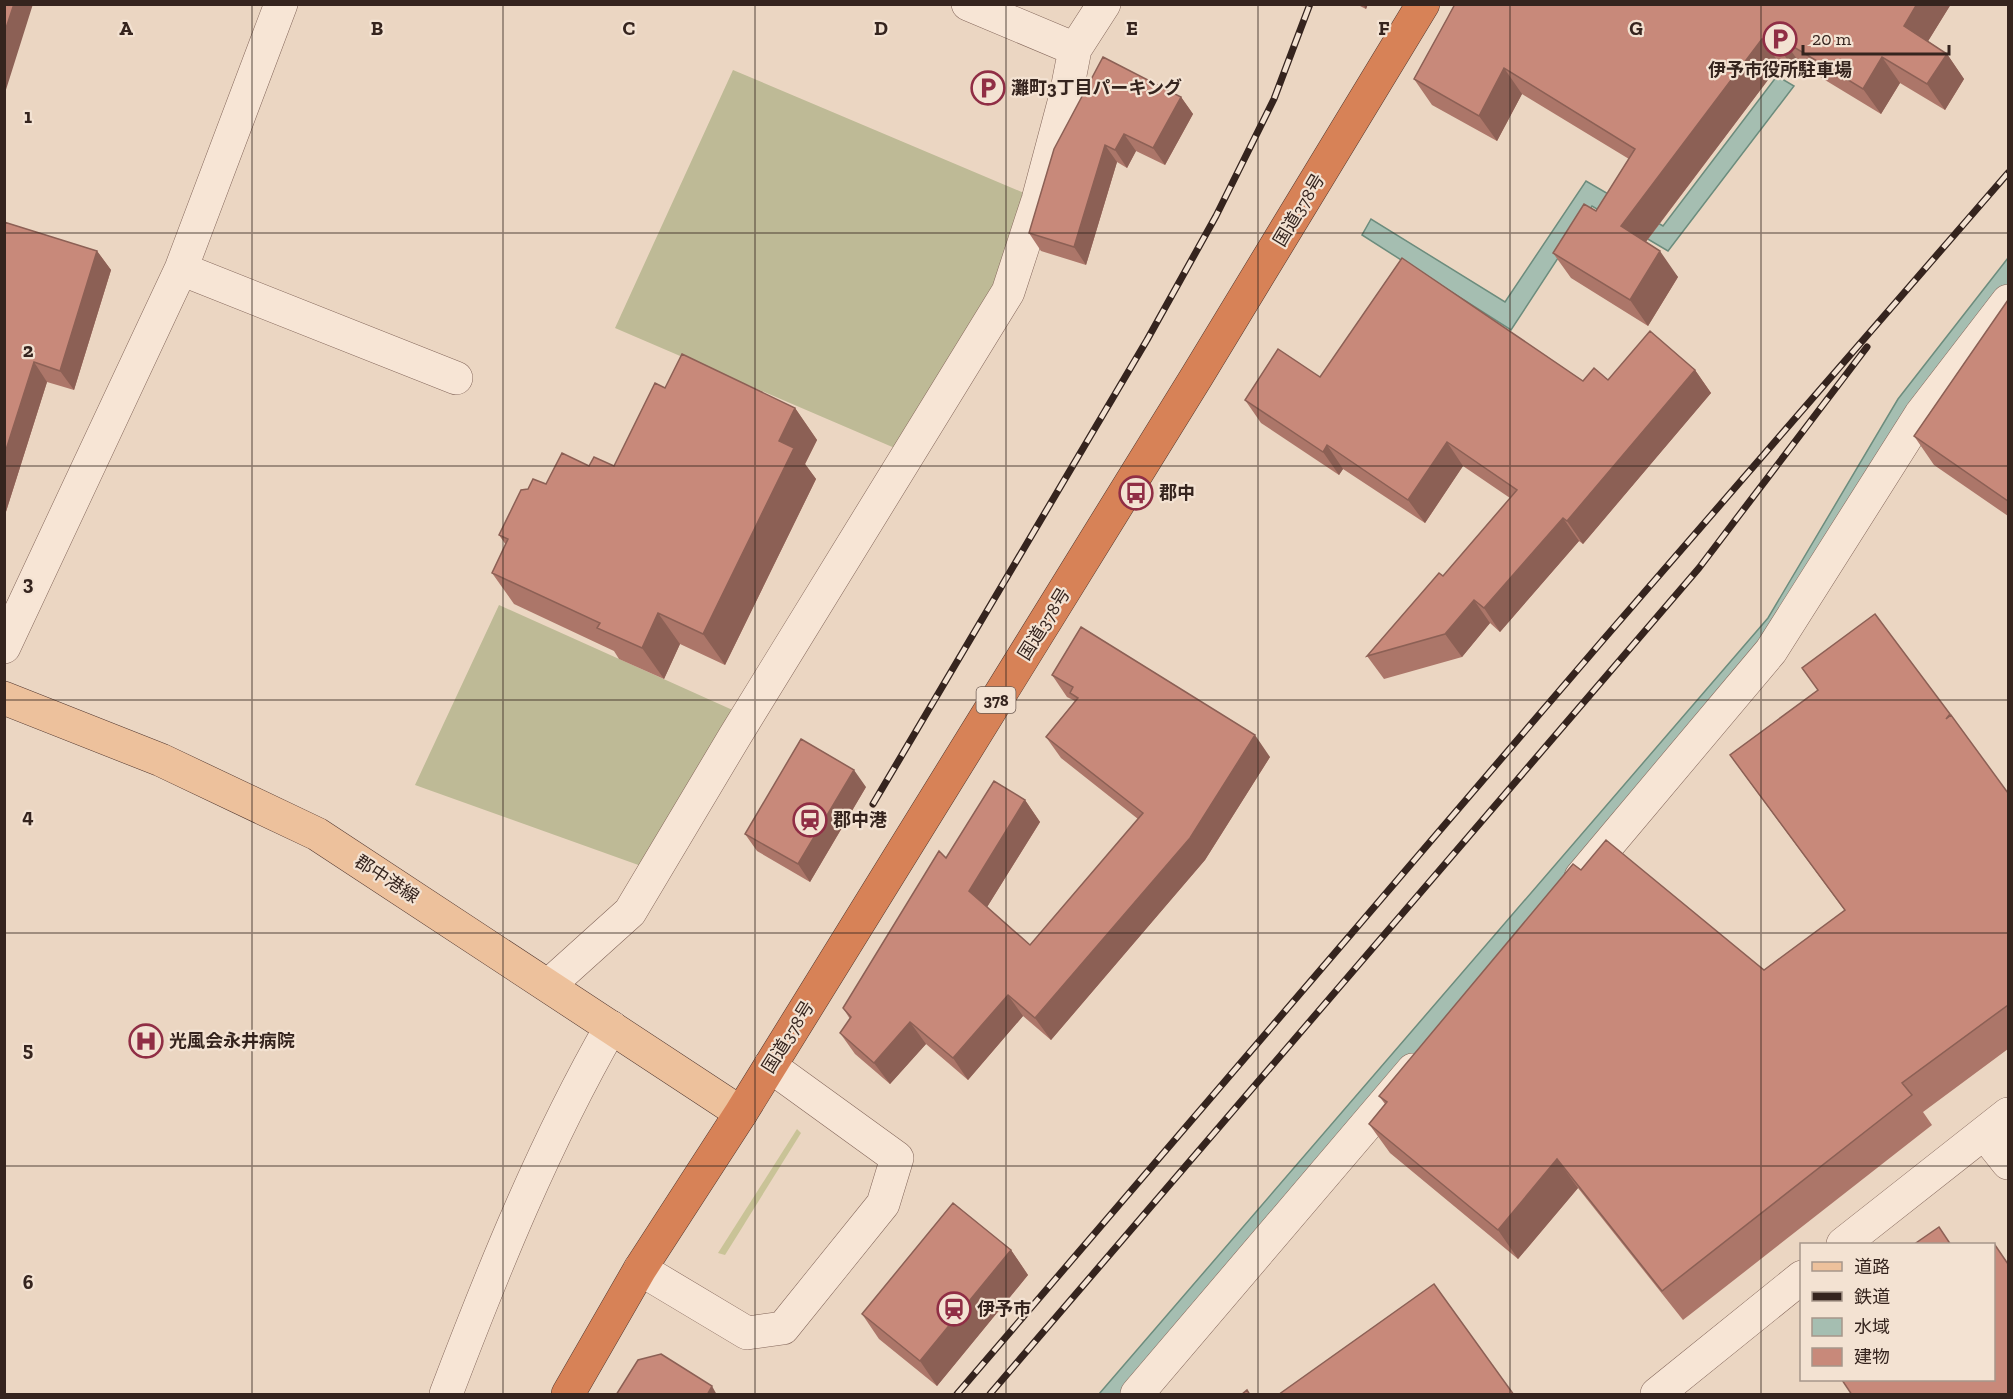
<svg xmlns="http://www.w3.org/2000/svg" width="2013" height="1399" viewBox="0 0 2013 1399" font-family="'Zilla Slab','Noto Sans JP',serif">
  <rect width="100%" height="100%" fill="#ebd6c2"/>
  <path fill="#c9c397" d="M797,1129L801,1133L725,1255L718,1253Z"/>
  <path fill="#beba96" d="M733,70L1024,193L998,282L897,449L615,328Z
    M499,605L737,712L644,867L415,785Z"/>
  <path fill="#a5beb1" stroke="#6c8c7d" stroke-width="1.5" d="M1777,76L1794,86L1668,251L1592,206L1511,330L1362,235L1371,219L1505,302L1586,181L1663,226Z
    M2008,258V292L1784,636L1128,1394H1099L1768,618L1898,399Z"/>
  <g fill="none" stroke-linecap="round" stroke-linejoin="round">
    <g stroke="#84675b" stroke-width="34">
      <path id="minor" d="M968,4L1075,49
        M181,269L456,378
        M4,647L181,269L281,4
        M1581,877L1771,651L1921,414L2008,301
        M549,985L630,912L735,736L1008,292L1038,200L1066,95L1075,49L1104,4
        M1984,1133L2008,1163
        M1843,1244L2008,1114
        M640,1269L747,1333L783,1328L883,1204L897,1158L770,1066
        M446,1394C494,1268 544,1144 611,1027
        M1137,1394L1413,1070
        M1657,1394L1802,1277"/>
    </g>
    <g stroke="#52372f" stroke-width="34">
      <path id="major" d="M4,698L161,760L317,834L741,1113"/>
    </g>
    <g stroke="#52372f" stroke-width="34">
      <path id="highway" d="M568,1394L640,1269L741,1113L1197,376L1423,4"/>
    </g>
    <use href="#minor" stroke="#f7e5d5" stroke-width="33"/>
    <use href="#major" stroke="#edc19c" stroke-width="33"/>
    <use href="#highway" stroke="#d78257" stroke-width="33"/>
    <g stroke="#35241e" stroke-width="7">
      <path id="rail" d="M873,804L1147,340L1216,216L1274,99L1310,4
        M957,1394L1603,640L2008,173
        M990,1394L1699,568L1867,347"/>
    </g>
    <use href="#rail" stroke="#f3e2d2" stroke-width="4.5" stroke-dasharray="14" stroke-linecap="butt"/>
  </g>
  <path fill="#ac7669" d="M1356,4H1368L1366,9Z
    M1455,4H1951L1928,41L1947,54L1964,79L1945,110L1900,83L1881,114L1802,66L1797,73L1780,64L1646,242L1678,277L1648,326L1571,278L1553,253L1596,211L1629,159L1522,94L1497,141L1432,105L1414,79Z
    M1181,97L1193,114L1165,165L1136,151L1127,168L1117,162L1086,265L1041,251L1029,233L1054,149Z
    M4,222L97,251L111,270L74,390L47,382L4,518Z
    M2008,300V516L1934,465L1914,436Z
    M1695,370L1711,393L1583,544L1579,541L1500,632L1490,623L1462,657L1384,679L1367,656L1443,576L1510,498L1463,466L1425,523L1343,469L1339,475L1261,423L1245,400L1320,377L1583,381L1608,380Z
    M665,388L795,408L817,440L805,464L816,479L725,665L680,644L664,679L619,659L614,651L514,604L492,573L506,545L499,535L528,489L546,484L589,466H614Z
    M1875,614L2008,793V1049L1923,1112L1932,1125L1683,1320L1578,1188L1518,1259L1390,1153L1369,1124L1385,1104L1379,1096L1581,870L1764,970L1845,911L1751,784L1730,755L1818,690Z
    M1052,675L1270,757L1205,860L1051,1040L1023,1016L968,1080L926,1044L890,1084L855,1054L840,1033L850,1019L843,1008L946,858L1025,800L1040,822L987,907L1030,945L1138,819L1061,758L1046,737L1075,701L1067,697Z
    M866,787L810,882L757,851L745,834Z
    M1011,1250L1028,1275L937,1386L879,1339L862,1314Z"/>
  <path fill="#8c6055" d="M14,4H33L4,96V34Z
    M1363,4H1368L1366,9Z
    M1917,4H1951L1922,51L1904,26Z
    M1762,39L1780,64L1638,252L1621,226Z
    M1784,41L1802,66L1797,73L1779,48Z
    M1947,54L1964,79L1945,110L1927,84Z
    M1882,57L1900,83L1881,114L1863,89Z
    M1504,68L1522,94L1497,141L1479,116Z
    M1181,97L1193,114L1165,165L1153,148Z
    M1124,134L1136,151L1127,168L1115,150Z
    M1105,145L1117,162L1086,265L1074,247Z
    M97,251L111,270L74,390L60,371Z
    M1660,251L1678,277L1648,326L1630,300Z
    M34,362L47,382L4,518V456Z
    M1695,370L1711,393L1583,544L1567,521Z
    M795,408L817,440L805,464L816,479L725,665L703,634L779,441Z
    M1447,442L1463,466L1425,523L1408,500Z
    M1327,445L1343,469L1339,475L1323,452Z
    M1563,518L1579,541L1500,632L1484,608Z
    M1474,600L1490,623L1462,657L1445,634Z
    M658,613L680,644L664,679L642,648Z
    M1255,735L1270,757L1205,860L1051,1040L1035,1018Z
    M854,770L866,787L810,882L798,864Z
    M1025,800L1040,822L984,912L969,891Z
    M1008,995L1023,1016L968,1080L953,1058Z
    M910,1022L926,1044L890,1084L874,1063Z
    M1557,1159L1578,1188L1518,1259L1498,1230Z
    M1011,1250L1028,1275L937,1386L920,1361Z
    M712,1386L717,1395H707Z"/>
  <path fill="#c8897a" stroke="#8c6055" stroke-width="1.5" d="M4,4H14L4,34Z
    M1455,4H1917L1904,26L1947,54L1927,84L1882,57L1863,89L1784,41L1779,48L1762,39L1621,226L1660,251L1630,300L1553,253L1584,204L1596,211L1635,149L1504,68L1479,116L1414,79L1448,17Z
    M1103,57L1181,97L1153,148L1124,134L1115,150L1105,145L1074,247L1029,233L1054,149Z
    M4,222L97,251L60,371L34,362L4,456Z
    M1402,258L1583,381L1594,368L1608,380L1650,331L1695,370L1567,521L1563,518L1484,608L1474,600L1445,634L1367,656L1439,573L1443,576L1517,490L1447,442L1408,500L1327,445L1323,452L1245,400L1278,349L1320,377Z
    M2008,300V501L1914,436Z
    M682,354L795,408L779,441L794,448L703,634L658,613L642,648L597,628L600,623L492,573L508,539L499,535L521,490L528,489L533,479L546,484L562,453L589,466L594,457L614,466L655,383L665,388Z
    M1875,614L1950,714L1946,719L1951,715L2008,793V1005L1902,1083L1912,1095L1662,1291L1557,1159L1498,1230L1369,1124L1387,1102L1379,1096L1573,864L1581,870L1606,840L1764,970L1845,910L1730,755L1818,690L1802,668Z
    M1081,627L1255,735L1190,838L1035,1018L1008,995L953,1058L910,1022L874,1063L840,1033L851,1017L843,1008L939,851L946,858L994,781L1025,800L969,891L1030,945L1143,813L1046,737L1078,698L1070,693L1073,687L1052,675Z
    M801,739L854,770L798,864L745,834Z
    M953,1203L1011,1250L920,1361L862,1314Z
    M1939,1227L1951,1245H1913Z
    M1995,1245L2008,1264V1395H1852L1842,1380H1994V1246Z
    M1434,1284L1514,1395H1278Z
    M661,1354L712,1386L707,1395H616L638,1360Z
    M1247,1390L1250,1395H1241Z"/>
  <path fill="none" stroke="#35241e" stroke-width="1.5" stroke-opacity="0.55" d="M252,4V1394M503,4V1394M755,4V1394M1006,4V1394M1258,4V1394M1510,4V1394M1761,4V1394M4,233H2008M4,466H2008M4,700H2008M4,933H2008M4,1166H2008"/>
  <defs>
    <g id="parking-ring" transform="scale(1.725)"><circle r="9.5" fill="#f3e2d2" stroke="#902e45" stroke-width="1.5"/><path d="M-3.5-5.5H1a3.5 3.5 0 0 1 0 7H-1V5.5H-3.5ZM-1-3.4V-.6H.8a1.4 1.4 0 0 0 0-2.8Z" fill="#902e45"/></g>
    <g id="bus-ring" transform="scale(1.725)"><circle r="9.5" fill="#f3e2d2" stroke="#902e45" stroke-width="1.5"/><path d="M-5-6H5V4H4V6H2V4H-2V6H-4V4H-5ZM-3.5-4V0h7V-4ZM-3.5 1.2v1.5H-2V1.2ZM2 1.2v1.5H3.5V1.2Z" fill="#902e45"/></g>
    <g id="station-ring" transform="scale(1.725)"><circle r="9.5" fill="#f3e2d2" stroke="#902e45" stroke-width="1.5"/><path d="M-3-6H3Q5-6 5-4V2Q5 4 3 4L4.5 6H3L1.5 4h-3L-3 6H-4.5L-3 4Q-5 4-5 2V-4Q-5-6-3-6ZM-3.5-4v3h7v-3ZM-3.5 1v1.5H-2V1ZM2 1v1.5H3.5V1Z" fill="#902e45"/></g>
    <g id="hospital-ring" transform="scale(1.725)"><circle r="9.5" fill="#f3e2d2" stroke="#902e45" stroke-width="1.5"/><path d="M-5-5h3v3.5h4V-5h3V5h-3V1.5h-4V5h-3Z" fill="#902e45"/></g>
  </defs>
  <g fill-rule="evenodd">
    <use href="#parking-ring" x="1780" y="39"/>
    <use href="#parking-ring" x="988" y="88"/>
    <use href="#bus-ring" x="1136" y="493"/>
    <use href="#station-ring" x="810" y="820"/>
    <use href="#hospital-ring" x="146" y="1041"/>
    <use href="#station-ring" x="954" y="1309"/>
  </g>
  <g text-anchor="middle" stroke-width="4.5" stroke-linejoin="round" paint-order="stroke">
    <rect fill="#f3e2d2" stroke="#6e5d54" stroke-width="1.5" x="976.5" y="687" width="39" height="26" rx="4.5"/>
    <g font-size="16" font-weight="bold" fill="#35241e">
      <text x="996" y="706">378</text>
    </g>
    <g font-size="18" font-weight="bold" fill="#35241e" stroke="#f3e2d2" text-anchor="start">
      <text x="1780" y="76" text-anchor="middle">伊予市役所駐車場</text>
      <text x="1011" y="94">灘町3丁目パーキング</text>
      <text x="1159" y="499">郡中</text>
      <text x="833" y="826">郡中港</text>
      <text x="169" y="1047">光風会永井病院</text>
      <text x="977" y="1315">伊予市</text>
    </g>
    <g font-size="18" fill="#35241e" stroke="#f3e2d2">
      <text transform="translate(1299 210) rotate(-59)" y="6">国道378号</text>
      <text transform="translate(1044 624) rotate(-58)" y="6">国道378号</text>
      <text transform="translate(387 879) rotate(33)" y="6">郡中港線</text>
      <text transform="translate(788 1037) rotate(-58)" y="6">国道378号</text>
    </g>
  </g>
  <g font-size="20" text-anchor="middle" font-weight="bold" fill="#35241e" stroke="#f3e2d2" stroke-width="4.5" stroke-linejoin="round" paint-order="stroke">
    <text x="126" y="35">A</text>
    <text x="377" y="35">B</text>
    <text x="629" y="35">C</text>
    <text x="881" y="35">D</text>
    <text x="1132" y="35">E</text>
    <text x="1384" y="35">F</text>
    <text x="1636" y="35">G</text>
    <text x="28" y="123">1</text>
    <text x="28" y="357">2</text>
    <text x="28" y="590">3</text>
    <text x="28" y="823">4</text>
    <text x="28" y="1056">5</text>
    <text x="28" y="1289">6</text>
  </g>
  <rect width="2013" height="1399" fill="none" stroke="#35241e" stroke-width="12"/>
  <rect x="1800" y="1243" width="195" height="138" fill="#f3e2d2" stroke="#a7968a" stroke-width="1.5"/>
  <rect x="1812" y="1262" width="30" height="9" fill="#edc19c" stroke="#a7968a" stroke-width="1.5"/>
  <text x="1854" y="1273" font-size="18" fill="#35241e">道路</text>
  <rect x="1812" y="1292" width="30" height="9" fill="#35241e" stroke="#a7968a" stroke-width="1.5"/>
  <text x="1854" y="1303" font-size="18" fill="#35241e">鉄道</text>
  <rect x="1812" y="1318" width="30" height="18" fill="#a5beb1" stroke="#a7968a" stroke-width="1.5"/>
  <text x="1854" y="1333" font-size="18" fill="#35241e">水域</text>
  <rect x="1812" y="1348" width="30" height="18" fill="#c8897a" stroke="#a7968a" stroke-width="1.5"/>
  <text x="1854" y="1363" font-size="18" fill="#35241e">建物</text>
  <path d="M1803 45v9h146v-9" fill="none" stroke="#35241e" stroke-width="3"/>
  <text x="1812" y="45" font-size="18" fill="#35241e" stroke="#f3e2d2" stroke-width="4.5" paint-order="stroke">20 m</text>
</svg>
